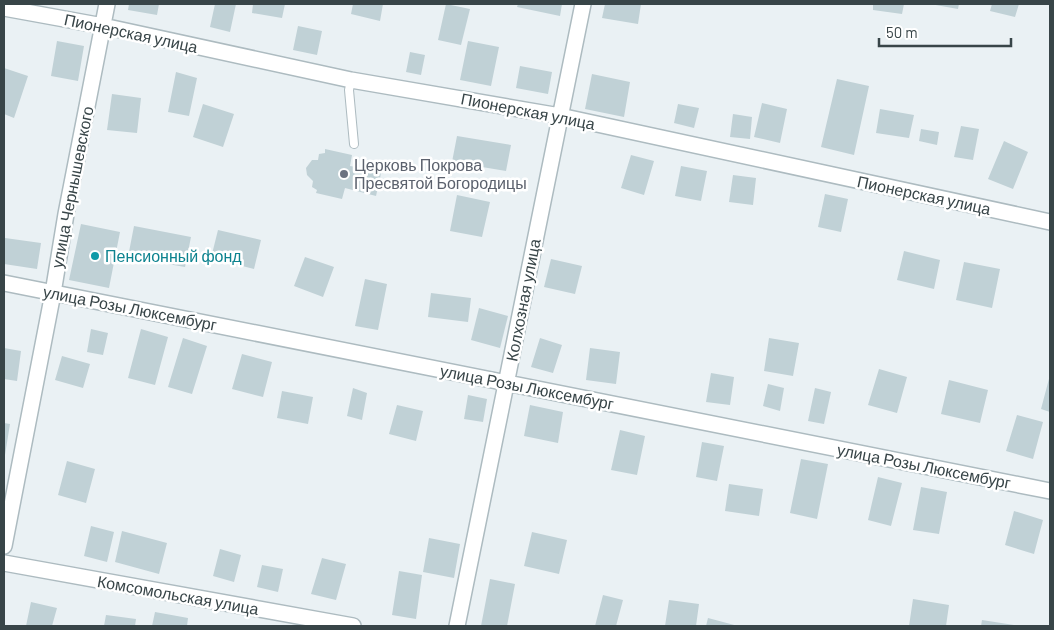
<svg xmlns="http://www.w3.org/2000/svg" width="1054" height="630" viewBox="0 0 1054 630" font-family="Barlow,sans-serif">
  <rect width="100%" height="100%" fill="#eaf1f4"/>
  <path fill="#c0d1d6" d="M129,4H159L157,15L128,10Z
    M215,4H236L230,32L210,27Z
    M253,4H285L282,18L252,13Z
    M353,4H383L380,21L351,14Z
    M446,4L470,9L461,45L438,40Z
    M518,4H562L560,16L517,7Z
    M605,4H641L638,24L602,18Z
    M873,4H904L902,14L873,10Z
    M930,4H959L958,9Z
    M992,4H1019L1015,17L990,11Z
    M298,26L322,31L317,55L293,50Z
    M57,41L84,46L78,81L51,76Z
    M468,41L499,47L491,86L460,80Z
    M410,52L425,55L421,75L406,72Z
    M520,66L552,72L548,94L516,88Z
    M4,68L28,76L14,118L4,114Z
    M176,72L197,78L189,116L168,112Z
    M592,74L630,82L624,117L585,109Z
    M837,79L869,86L854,155L821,147Z
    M112,94L141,98L137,133L107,130Z
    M762,103L787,109L780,143L754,137Z
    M203,104L234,114L223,147L193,137Z
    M678,104L699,108L694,128L674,123Z
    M880,109L914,115L909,138L876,133Z
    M733,114L752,117L750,139L730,137Z
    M961,126L979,129L973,160L954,157Z
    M921,129L939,132L937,145L919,141Z
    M457,136L511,145L506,171L452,162Z
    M1004,141L1028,152L1013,189L988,179Z
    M325,149L352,155L350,166L381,171L380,180L385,181L383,188L378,187L376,196L345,188L342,199L316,193L317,190L312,187L313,181L307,175L306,168L312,160H318L319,154L325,153Z
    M631,155L654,161L644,195L621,188Z
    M681,166L707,171L701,201L675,196Z
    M733,175L756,178L753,205L729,202Z
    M825,194L848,199L841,232L818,227Z
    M457,195L490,202L482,237L450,231Z
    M81,224L120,232L109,288L69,280Z
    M134,226L191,237L185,267L128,257Z
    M218,230L261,240L254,269L211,258Z
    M5,238L41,243L37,269L4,264Z
    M904,251L940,260L934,289L897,280Z
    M305,257L334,267L323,297L294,286Z
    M551,259L582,266L575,294L544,287Z
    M964,262L1000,269L992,308L956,300Z
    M365,279L387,284L378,330L355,326Z
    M431,293L471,298L468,322L428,317Z
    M479,308L508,316L500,348L471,340Z
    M91,329L108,333L103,355L87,352Z
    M141,329L168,337L155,385L128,378Z
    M183,338L207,346L192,394L168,387Z
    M540,338L562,345L553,373L531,367Z
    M769,338L799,343L793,376L764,371Z
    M4,348L21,351L17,381L4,379Z
    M590,348L620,352L616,384L586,380Z
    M242,354L272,362L263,397L232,389Z
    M62,356L90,364L83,388L55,380Z
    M879,369L907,377L897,413L868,405Z
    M711,373L734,377L730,405L706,402Z
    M1050,375V412L1041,409Z
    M949,380L988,390L980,423L941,414Z
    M768,384L784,388L780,411L763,406Z
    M353,388L367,393L362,420L347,416Z
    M815,388L831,392L824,424L808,421Z
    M282,391L313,397L308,424L277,418Z
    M468,395L487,399L483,422L464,419Z
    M397,405L423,411L416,441L389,434Z
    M530,405L563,412L558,443L524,436Z
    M1017,415L1043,422L1033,459L1006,451Z
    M4,423L10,424L5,455H4Z
    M620,430L645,436L637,475L611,470Z
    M702,442L724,446L717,481L696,477Z
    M801,459L828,464L817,519L790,513Z
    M67,461L95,469L86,503L58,495Z
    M878,477L902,483L891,526L868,520Z
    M729,484L763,489L759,516L725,511Z
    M921,487L947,492L939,534L913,530Z
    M1014,511L1043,520L1034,554L1005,545Z
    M91,526L114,532L107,562L84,556Z
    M122,531L167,543L159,574L115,562Z
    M532,532L567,540L559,574L524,566Z
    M429,538L460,544L454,578L423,572Z
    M220,549L241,555L234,582L213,576Z
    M322,558L346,564L336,600L311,594Z
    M262,565L283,569L278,592L257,587Z
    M399,571L422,575L416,619L392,615Z
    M490,579L515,584L507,626H481Z
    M603,595L623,600L616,626H595Z
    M913,599L949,605L946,626H909Z
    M669,600L699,604L696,626H665Z
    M31,602L57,608L52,626H26Z
    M155,612L188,618L187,626H152Z
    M106,615L136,619L135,626H104Z
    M708,618L738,626H706Z
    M982,620L1014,625V626H981Z"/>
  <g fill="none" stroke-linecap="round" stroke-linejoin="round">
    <g stroke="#adbbc0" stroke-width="10">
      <path id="service" d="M351,80L349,90L354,144"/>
    </g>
    <g stroke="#adbbc0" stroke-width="18">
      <path id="minor" d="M4,8L103,26L351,80L560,116L1050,222
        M4,283L1050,491
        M4,546L53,293L66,214L107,4
        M4,563L353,626
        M457,626L583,4"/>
    </g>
    <use href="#service" stroke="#fff" stroke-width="8"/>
    <use href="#minor" stroke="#fff" stroke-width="15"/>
  </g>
  <circle fill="#6b7280" stroke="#fff" stroke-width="2" cx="344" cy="174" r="5"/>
  <circle fill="#0f9aa8" stroke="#fff" stroke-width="2" cx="95" cy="256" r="5"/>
  <g text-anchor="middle" stroke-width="5" stroke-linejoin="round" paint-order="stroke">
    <g font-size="16" fill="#384548" stroke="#fff">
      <text transform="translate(131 33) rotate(12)" y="6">Пионерская улица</text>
      <text transform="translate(528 111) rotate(11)" y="6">Пионерская улица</text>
      <text transform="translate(72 187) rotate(-79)" y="6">улица Чернышевского</text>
      <text transform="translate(924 195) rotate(12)" y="6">Пионерская улица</text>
      <text transform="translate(523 300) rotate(-79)" y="6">Колхозная улица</text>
      <text transform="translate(130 308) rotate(11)" y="6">улица Розы Люксембург</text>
      <text transform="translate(527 387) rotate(11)" y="6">улица Розы Люксембург</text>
      <text transform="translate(924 466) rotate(11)" y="6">улица Розы Люксембург</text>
      <text transform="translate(178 595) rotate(10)" y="6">Комсомольская улица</text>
    </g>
    <g font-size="16" fill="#5b616d" stroke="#fff" text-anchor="start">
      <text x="354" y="171">Церковь Покрова<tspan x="354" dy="18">Пресвятой Богородицы</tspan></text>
    </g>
    <g font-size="16" fill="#0d838f" stroke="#fff" text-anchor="start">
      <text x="105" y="262">Пенсионный фонд</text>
    </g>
  </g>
  <rect width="1054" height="630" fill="none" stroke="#384548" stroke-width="10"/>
  <path d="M879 38v8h132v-8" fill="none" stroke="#384548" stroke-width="2.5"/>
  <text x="886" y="38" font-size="15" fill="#384548" stroke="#ffffff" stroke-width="4" paint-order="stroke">50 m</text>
</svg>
